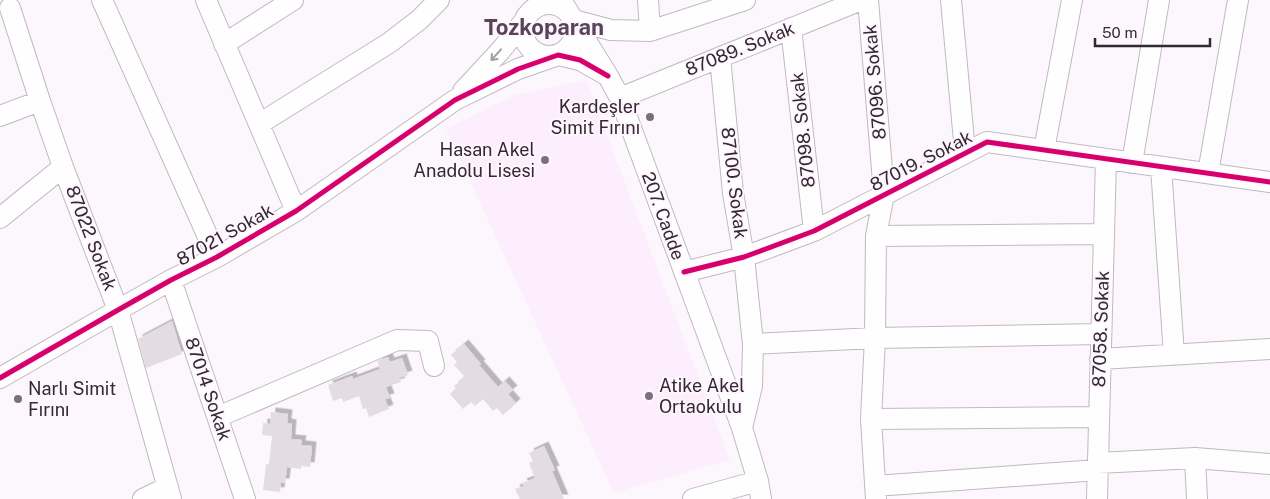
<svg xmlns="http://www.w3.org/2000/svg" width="1270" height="499" viewBox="0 0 1270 499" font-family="'Public Sans',sans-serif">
  <defs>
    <filter id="shadow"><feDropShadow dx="4.5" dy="-4.5" stdDeviation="0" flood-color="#0004"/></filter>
  </defs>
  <rect width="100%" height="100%" fill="#fcf7fc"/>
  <path fill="#fdeefd" d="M586,80L730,460L614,493L446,129L515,95Z"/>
  <path fill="#e3dce3" filter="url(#shadow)" d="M172,321L182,354L146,368L138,339Z
    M464,344L481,364L479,365L498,387L505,381L513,390L508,394L516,403L503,415L497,408L493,411L483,399L475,406L471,402L463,409L450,394L456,388L454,386L465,377L454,365L457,362L451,355Z
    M388,357L390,362L402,358L408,375L399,378L401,382L386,387L390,398L385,399L389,409L369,417L366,408L363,409L359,396L343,402L342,398L333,401L328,385L352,376L353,379L380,369L377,361Z
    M271,412L288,414L287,423L292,424L291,439L302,440L301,445L312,446L310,467L301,466V469L287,467L285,483H281L280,492L263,490L266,464H269L272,436L262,435L263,423L270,424Z
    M544,446L555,470L552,471L564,499H520L515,489L524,486L522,483L535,478L529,463L533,461L529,453Z"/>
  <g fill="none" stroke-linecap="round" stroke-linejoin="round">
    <g stroke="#c0b9c0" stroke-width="22">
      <path id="minor" d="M102,0L217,257
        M206,0L296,211
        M561,0L608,76L620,98L742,428L758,481L761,499
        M648,0L650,31
        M868,0L884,194L876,236L875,338L871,419L876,499
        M951,0L965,152
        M523 30a26 26 0 1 1 52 0a26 26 0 1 1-52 0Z
        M10,8L40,101L63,167L118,310L171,499
        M573,20L611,30L650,31L745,0
        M791,28L814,231
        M224,44L293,0
        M720,57L733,193L744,257L753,344L752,386L742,428
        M463,91L501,50L525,20L526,17
        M620,98L861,0
        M0,116L40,101
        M259,124L389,43L419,20L439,0
        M1044,150L1072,0
        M1132,163L1159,0
        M1161,167L1174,355
        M1208,173L1238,0
        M0,218L63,167
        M876,236L1104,234
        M684,272L744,257L814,231L987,142L1270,182
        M171,280L245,499
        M753,344L875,338L1101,334
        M1100,359L1270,349
        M0,378L118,310L171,280L217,257L296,211L455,100L518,69L558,55L580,60L608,76
        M217,416L227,413L397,340L428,341L434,366
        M871,419L1099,417
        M1195,458L1197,499
        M1098,463L1195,458L1270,464
        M875,486L1098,470
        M143,499L168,487
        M693,499L758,481
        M1097,499L1106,159"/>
    </g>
    <use href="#minor" stroke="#fffeff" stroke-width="20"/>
    <g stroke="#fef5fe" stroke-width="8">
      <path id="cycleway" d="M684,272L744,257L814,231L987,142L1270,182
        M0,378L118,310L171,280L217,257L296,211L455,100L518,69L558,55L580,60L608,76"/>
    </g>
    <use href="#cycleway" stroke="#d6006c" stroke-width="5"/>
  </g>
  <defs><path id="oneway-shaft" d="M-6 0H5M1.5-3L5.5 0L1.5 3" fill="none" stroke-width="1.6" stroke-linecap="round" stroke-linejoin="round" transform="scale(1.25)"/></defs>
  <use stroke="#a39ea3" href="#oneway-shaft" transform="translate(496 55) rotate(132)"/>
  <g fill="#797179" stroke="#fef5fe" stroke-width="2">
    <circle cx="650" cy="117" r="5"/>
    <circle cx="545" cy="160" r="5"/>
    <circle cx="649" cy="396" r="5"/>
    <circle cx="18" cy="399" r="5"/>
  </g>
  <g text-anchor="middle" stroke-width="4" stroke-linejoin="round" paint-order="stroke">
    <g font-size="18" fill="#322932" stroke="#fef5fe">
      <text transform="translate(740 49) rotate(-22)" y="6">87089. Sokak</text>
      <text transform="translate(875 82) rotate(-95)" y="6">87096. Sokak</text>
      <text transform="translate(803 130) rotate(-96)" y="6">87098. Sokak</text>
      <text transform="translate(921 161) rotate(-27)" y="6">87019. Sokak</text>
      <text transform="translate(734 183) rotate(83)" y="6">87100. Sokak</text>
      <text transform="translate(663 216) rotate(70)" y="6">207. Cadde</text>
      <text transform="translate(225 235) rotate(-29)" y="6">87021 Sokak</text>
      <text transform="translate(91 238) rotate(69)" y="6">87022 Sokak</text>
      <text transform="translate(1101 329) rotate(-88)" y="6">87058. Sokak</text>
      <text transform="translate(208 389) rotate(71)" y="6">87014 Sokak</text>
    </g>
    <g font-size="18" fill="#322932" stroke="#fef5fe" text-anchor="end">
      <text x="640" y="113">Kardeşler<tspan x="640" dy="21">Simit Fırını</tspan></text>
      <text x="535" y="156">Hasan Akel<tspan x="535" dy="21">Anadolu Lisesi</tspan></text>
      <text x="659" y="392" text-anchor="start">Atike Akel<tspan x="659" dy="21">Ortaokulu</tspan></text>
      <text x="28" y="395" text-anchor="start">Narlı Simit<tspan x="28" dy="21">Fırını</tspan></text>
    </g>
    <g font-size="22" font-weight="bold" fill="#574456" stroke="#fef5fe">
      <text x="544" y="35">Tozkoparan</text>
    </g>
  </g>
  <path d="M1095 38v8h115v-8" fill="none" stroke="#322932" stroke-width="2.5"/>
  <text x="1102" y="38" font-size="15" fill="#322932" stroke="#fef5fe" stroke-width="4" paint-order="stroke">50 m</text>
</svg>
